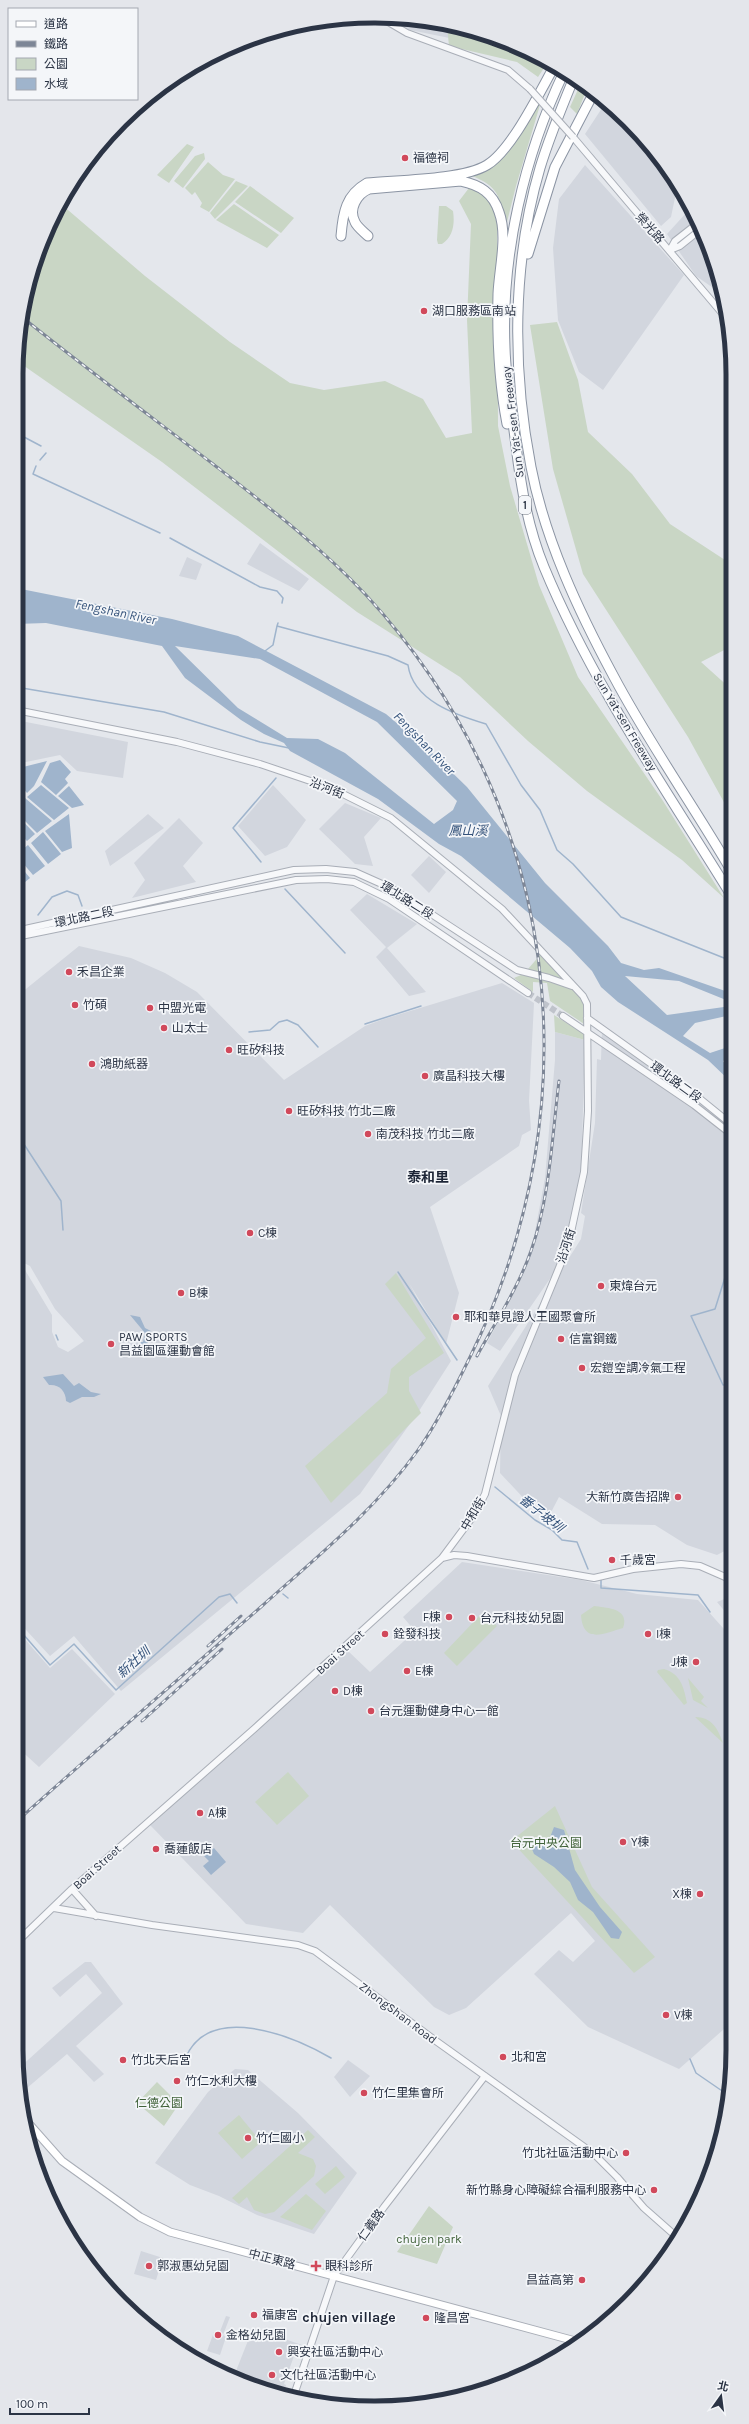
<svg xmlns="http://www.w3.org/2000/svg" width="749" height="2424" viewBox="0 0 749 2424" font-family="Karla,'Noto Sans TC',sans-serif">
  <rect width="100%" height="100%" fill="#e4e7ec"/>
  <path fill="#d2d6de" d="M391,18L445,23L523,53L410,30Z
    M604,105L644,138L677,188L671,217L661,226L585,134Z
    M585,165L684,275L603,390L579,372L558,320L553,248L559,199Z
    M689,206L696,216L719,292L696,276L667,234L687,212Z
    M260,543L309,579L299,591L247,564Z
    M187,557L202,564L196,580L179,576Z
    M16,720L128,742L123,778L77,771L60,755L26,762L16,761Z
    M273,785L306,820L287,847L265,856L238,826Z
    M345,803L381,818L364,837L373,866L355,864L319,829Z
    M148,814L164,828L110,866L105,851Z
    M179,818L203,843L183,866L196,882L132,898L145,880L134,863Z
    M429,856L446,872L429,893L411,875Z
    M367,894L417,924L387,948L426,992L409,996L376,957L386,947L350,910Z
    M79,946L131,958L165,973L197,992L284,1080L365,1026L384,1019L502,983L534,1003L529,1101L531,1130L522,1135L519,1146L430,1207L459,1293L446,1344L409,1283L451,1361L419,1411L360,1494L121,1691L74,1636L50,1656L16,1619V1274L25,1270L52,1315V1332L58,1347L68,1352L84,1341L55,1309L30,1266L16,1259V997Z
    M602,1030L731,1118L732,1547L717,1555L687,1545L655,1525L602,1524L559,1497L546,1522L500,1473L501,1416L488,1386L581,1239L585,1216L581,1213L595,1123L597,1059L601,1060Z
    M555,1032L585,1040L581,1178L565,1249L556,1270L500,1351L487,1343L515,1290L534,1237L545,1178L555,1060Z
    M462,1562L581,1580L637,1594L698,1600L732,1638L733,2021L679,2069L588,2027L534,1974L559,1950L573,1962L595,1941L571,1913L466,2008L449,2015L434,2007L330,1905L303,1933L246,1924L150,1825L347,1650L370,1672L415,1631L403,1617Z
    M732,1596V1620L717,1602Z
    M16,1629L50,1668L72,1649L115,1694L39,1767L16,1746Z
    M85,1962H91L123,2004L76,2046L104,2074L94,2082L67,2054L20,2094L18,2069L102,1993L86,1974L60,1997L52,1988Z
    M348,2060L370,2076L350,2097L334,2077Z
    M235,2069L248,2070L298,2113L357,2173L314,2234L257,2215L219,2196L190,2185L155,2163L208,2092Z
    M141,2251L163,2258L156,2280L134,2274Z
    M226,2316L230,2317L223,2335L226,2337L220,2355L207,2351L214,2332L219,2334Z
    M253,2328L302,2345L297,2357L294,2356L284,2384L286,2385L285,2389L290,2391L289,2393L234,2376Z"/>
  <path fill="#c9d6c5" d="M447,26L460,29L548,62L538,77L517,62L449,46Z
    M580,85L586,91L577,114L570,107Z
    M536,103L540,105L516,186L506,226C499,196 500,187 470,175L488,169Z
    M187,144L194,147L169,183L157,175Z
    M204,153L205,159L183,188L174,181L195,156Z
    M208,162L223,175L235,179L209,212L200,207L202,203L195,192L192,195L185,188Z
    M236,181L248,186L215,219L210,213Z
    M250,186L294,218L281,233L235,202Z
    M469,188C490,197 493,203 497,225L498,426L510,486L539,585L578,677L663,801L724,898L682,860L587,791L528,741L460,677L357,612L162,462L17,361L23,304L43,237L61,204L145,276L230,342L290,383L324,390L385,381L423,399L446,438L472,433L467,320L471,224L459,201Z
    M234,204L279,235L267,248L216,220Z
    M439,206H446L453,211C455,224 453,237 442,244H438L437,240Z
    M557,322L578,380L588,432L632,474L670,524L725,560L730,571V647L701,662L731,689V815L688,737L583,574L553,469L530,325Z
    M541,954L567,981L528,969Z
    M521,975C540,978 579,982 584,1005C586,1010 584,1018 584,1024L550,1001L547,983L533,982V992L514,978Z
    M554,1015L584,1034L585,1040L555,1032Z
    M396,1273L444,1353L409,1377V1391L421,1413L331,1503L305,1466L387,1393L391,1369L426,1338L385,1284Z
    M594,1606C607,1608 630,1608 623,1628C605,1633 583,1645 581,1615Z
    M483,1612L497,1626L457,1666L444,1653Z
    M664,1669C681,1674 684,1688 687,1703L684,1705L657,1672L658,1670Z
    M688,1678L704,1697L701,1701L708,1708L693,1700Z
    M695,1717C712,1717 718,1729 723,1743Z
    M288,1772L309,1796L277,1825L255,1802Z
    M555,1806L592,1887L655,1957L634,1973L511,1841Z
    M157,2082L179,2104L164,2126L137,2103Z
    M239,2115L261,2142L242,2159L218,2133Z
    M308,2130L315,2137L298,2153L313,2159L316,2166L314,2176L274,2212L265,2214L254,2210L247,2197L239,2204L232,2198Z
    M336,2166L345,2177L325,2194L315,2184Z
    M306,2194L326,2211L312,2230L280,2217Z
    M429,2206L453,2227L437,2264L397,2252Z"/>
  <path fill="#9fb4cc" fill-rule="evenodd" d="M16,588L172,619L238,636L386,714L431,752L467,787L545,883L608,946L621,963L644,970L659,968L731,993V1002L679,981L625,976L667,1015L731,1006V1015L695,1023L683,1036L710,1053L731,1046V1057L723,1061L731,1073V1082L708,1060L618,1002L601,987L592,971L570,948L461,856L439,844L378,799L290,751L284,743L264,734L241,720L185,678L162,646L46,623L16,624ZM175,646L260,659L377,722L457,801L453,810L434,824L345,753L318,739L287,738L238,708Z
    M60,760L71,772L65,779L68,783L56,795L41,782L50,763Z
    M47,761L34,786L27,793L17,782L19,768Z
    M41,785L69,808L54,820L27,797Z
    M69,786L84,805L72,808L58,796Z
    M25,798L52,821L37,833L16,812V806Z
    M16,814L35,834L27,841L16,830Z
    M69,814L72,848L62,852L45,831Z
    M43,832L61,854L48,864L31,843Z
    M28,845L45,866L33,875L16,855Z
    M16,861L30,878L19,887L16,884Z
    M130,1315L140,1317L145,1328L151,1331L147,1346L142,1347L140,1342H143L145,1333Z
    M63,1374L74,1386L79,1383L91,1392L101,1394L94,1397H82L70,1403L66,1401C66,1391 59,1384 49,1385L43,1377Z
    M554,1827L564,1830L575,1870L600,1907L622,1932L619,1939L611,1938L593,1912L578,1900L570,1882L554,1867L534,1854L532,1849L534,1844L549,1840Z
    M214,1848L226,1862L211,1875L203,1866L209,1861L204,1856Z"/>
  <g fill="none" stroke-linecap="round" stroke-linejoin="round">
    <path stroke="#9fb4cc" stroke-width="1.5" d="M16,420L24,437L41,446
      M40,460L46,453
      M36,466L33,474L160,533
      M170,538L260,587L277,591L283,598L282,603
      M278,623L277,626L388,656L408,665C413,701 456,715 486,724L521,785L540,810L557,850L573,864L621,917L724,958
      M265,651L273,645L277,626
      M16,687L164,712L260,742L289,748
      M261,862L233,828L276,778
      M285,889L345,953
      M38,915L52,897L67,891L78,895L82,906
      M365,1024L421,1006
      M249,1032L270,1030L279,1022L287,1020L298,1025L318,1047
      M16,1132L61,1201L63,1230
      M732,1263L727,1271L715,1309L691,1316L723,1385L732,1384
      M398,1272L457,1360
      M56,1335L58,1340
      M495,1487L535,1520L552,1530L562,1540L577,1542L588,1569
      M601,1579V1588L698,1595L710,1612
      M283,1594L288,1598
      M16,1626L50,1665L74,1644L116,1690L219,1597L230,1594L237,1603
      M185,2059C209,2001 293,2036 331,2058
      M690,2059L696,2073L728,2095"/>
    <path stroke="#bfc3cb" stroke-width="6" stroke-dasharray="6 3" stroke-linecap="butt" d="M528,993L563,1016"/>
    <g stroke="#a9aeb7" stroke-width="8">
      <path id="tertiary" d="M378,16L407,33L508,70L530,89
        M573,137L727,319
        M670,250L675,241L698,223
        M670,250L680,246L700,230
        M16,710L177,742L260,764L331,788L391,818L502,909L583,996L587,1004L588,1111L584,1172L568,1246L515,1375L485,1494L474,1515L442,1558
        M16,931L294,870L326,869L355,872L393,889L517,970L549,978L572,986
        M16,937L296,880L327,879L354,882L389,899L528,993
        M563,1016L694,1105L731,1134
        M587,1018L699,1098L731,1124
        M72,1889L96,1916
        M54,1908L152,1925L298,1945L315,1951L436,2041L594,2154L617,2177L644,2208L678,2238
        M16,1943L72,1889L254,1729L442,1558L454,1555L467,1556L594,1578L633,1569L681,1564L700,1566L732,1580
        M294,2395L334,2276L384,2207L485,2076"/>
    </g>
    <g stroke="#a9aeb7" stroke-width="9">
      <path id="secondary" d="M23,2117L62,2161L140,2217L170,2232L579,2342"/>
    </g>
    <g stroke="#8b94a3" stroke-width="11">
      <path id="motorway" d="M564,72C524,156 501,255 505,348C506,381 512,413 516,446C521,487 528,528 544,567C592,683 665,788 731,895
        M573,80C561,109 549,138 540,168C512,263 512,370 531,467C545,540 579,612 614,677C649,743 693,805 731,870
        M341,236C343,212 346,195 367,183C398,180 462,180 487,165C512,150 540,91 555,65
        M368,236C364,232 357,227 355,222C348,209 357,194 369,189L461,181C480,185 493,193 499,212C508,236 499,269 498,294C497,337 499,382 507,424
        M528,254L555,167L590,100"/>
    </g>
    <use href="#tertiary" stroke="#f7f8fa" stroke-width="6"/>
    <use href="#secondary" stroke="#fff" stroke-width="7"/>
    <use href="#motorway" stroke="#fff" stroke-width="9"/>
    <g stroke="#7d8696" stroke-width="3">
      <path id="rail" d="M477,1356C496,1321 518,1288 531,1251C550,1197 552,1137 559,1081
        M208,1646L241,1616
        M142,1721L222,1649
        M16,1822C97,1749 180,1678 262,1606C317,1557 375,1510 418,1450C438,1422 455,1388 470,1357C596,1102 561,806 366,595C320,546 266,505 213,464C149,415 84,367 22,317"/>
    </g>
    <use href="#rail" stroke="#f4f6f9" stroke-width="1.5" stroke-dasharray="4.5" stroke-linecap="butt"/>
    <g stroke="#a9aeb7" stroke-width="8" stroke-linecap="butt">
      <path id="tertiary-bridge" d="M530,89L573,137"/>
    </g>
    <use href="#tertiary-bridge" stroke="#f7f8fa" stroke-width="6"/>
  </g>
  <g fill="#d1495b" stroke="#f4f6f9" stroke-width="1.5">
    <circle cx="405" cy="158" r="4"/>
    <circle cx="424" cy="311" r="4"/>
    <circle cx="69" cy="972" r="4"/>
    <circle cx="75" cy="1005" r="4"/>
    <circle cx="150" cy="1008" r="4"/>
    <circle cx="164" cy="1028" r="4"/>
    <circle cx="229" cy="1050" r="4"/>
    <circle cx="92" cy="1064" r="4"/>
    <circle cx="425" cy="1076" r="4"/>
    <circle cx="289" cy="1111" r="4"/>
    <circle cx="368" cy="1134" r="4"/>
    <circle cx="250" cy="1233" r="4"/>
    <circle cx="601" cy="1286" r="4"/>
    <circle cx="181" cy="1293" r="4"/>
    <circle cx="456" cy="1317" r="4"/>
    <circle cx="561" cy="1339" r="4"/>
    <circle cx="111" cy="1344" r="4"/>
    <circle cx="582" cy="1368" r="4"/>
    <circle cx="678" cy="1497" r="4"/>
    <circle cx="612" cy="1560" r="4"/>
    <circle cx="449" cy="1617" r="4"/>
    <circle cx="472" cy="1618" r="4"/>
    <circle cx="385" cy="1634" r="4"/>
    <circle cx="648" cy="1634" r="4"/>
    <circle cx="696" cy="1662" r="4"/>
    <circle cx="407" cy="1671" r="4"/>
    <circle cx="335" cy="1691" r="4"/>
    <circle cx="371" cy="1711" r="4"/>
    <circle cx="200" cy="1813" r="4"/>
    <circle cx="623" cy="1842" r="4"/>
    <circle cx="156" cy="1849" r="4"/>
    <circle cx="700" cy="1894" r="4"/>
    <circle cx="666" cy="2015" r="4"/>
    <circle cx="503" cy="2057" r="4"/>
    <circle cx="123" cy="2060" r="4"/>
    <circle cx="177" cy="2081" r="4"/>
    <circle cx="364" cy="2093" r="4"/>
    <circle cx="248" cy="2138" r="4"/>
    <circle cx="626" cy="2153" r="4"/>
    <circle cx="654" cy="2190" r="4"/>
    <circle cx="149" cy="2266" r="4"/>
    <path d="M314 2260h4v4h4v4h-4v4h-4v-4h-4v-4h4z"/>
    <circle cx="582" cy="2280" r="4"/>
    <circle cx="254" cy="2315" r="4"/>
    <circle cx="426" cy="2318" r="4"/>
    <circle cx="218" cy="2335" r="4"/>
    <circle cx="279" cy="2352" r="4"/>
    <circle cx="272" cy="2375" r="4"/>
  </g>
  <g text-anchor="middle" stroke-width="3.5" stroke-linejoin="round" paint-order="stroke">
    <rect fill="#f4f6f9" stroke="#676e7b" stroke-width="1" x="519" y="496" width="12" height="18" rx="3"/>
    <g font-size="11" font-weight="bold" fill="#2b3445">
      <text x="525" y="509">1</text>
    </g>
    <g font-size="12" fill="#2b3445" stroke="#f4f6f9" text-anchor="start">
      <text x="413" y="162">福德祠</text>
      <text x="432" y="315">湖口服務區南站</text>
      <text x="77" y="976">禾昌企業</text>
      <text x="83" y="1009">竹碩</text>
      <text x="158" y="1012">中盟光電</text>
      <text x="172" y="1032">山太士</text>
      <text x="237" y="1054">旺矽科技</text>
      <text x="100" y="1068">鴻助紙器</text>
      <text x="433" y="1080">廣晶科技大樓</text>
      <text x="297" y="1115">旺矽科技 竹北二廠</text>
      <text x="376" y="1138">南茂科技 竹北二廠</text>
      <text x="258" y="1237">C棟</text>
      <text x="609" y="1290">東煒台元</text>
      <text x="189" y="1297">B棟</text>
      <text x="464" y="1321">耶和華見證人王國聚會所</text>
      <text x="119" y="1341">PAW SPORTS<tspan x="119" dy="14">昌益園區運動會館</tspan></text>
      <text x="569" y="1343">信富鋼鐵</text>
      <text x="590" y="1372">宏鎧空調冷氣工程</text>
      <text x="670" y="1501" text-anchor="end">大新竹廣告招牌</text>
      <text x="620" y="1564">千歲宮</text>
      <text x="441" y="1621" text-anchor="end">F棟</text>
      <text x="480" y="1622">台元科技幼兒園</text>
      <text x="393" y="1638">銓發科技</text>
      <text x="656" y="1638">I棟</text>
      <text x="688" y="1666" text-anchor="end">J棟</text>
      <text x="415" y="1675">E棟</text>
      <text x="343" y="1695">D棟</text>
      <text x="379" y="1715">台元運動健身中心一館</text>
      <text x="208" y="1817">A棟</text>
      <text x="631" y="1846">Y棟</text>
      <text x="164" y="1853">喬蓮飯店</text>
      <text x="692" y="1898" text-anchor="end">X棟</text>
      <text x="674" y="2019">V棟</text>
      <text x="511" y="2061">北和宮</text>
      <text x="131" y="2064">竹北天后宮</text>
      <text x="185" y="2085">竹仁水利大樓</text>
      <text x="372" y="2097">竹仁里集會所</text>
      <text x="256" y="2142">竹仁國小</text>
      <text x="618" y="2157" text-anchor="end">竹北社區活動中心</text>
      <text x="646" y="2194" text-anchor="end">新竹縣身心障礙綜合福利服務中心</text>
      <text x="157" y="2270">郭淑惠幼兒園</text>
      <text x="325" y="2270">眼科診所</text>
      <text x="574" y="2284" text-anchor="end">昌益高第</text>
      <text x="262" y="2319">福康宮</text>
      <text x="434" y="2322">隆昌宮</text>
      <text x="226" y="2339">金格幼兒園</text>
      <text x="287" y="2356">興安社區活動中心</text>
      <text x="280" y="2379">文化社區活動中心</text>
    </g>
    <g font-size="12" fill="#2b3445" stroke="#f4f6f9">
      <text transform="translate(650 228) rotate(48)" y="4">榮光路</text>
      <text transform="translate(513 422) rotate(-97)" y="4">Sun Yat-sen Freeway</text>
      <text transform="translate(625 722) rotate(59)" y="4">Sun Yat-sen Freeway</text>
      <text transform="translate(327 788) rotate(22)" y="4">沿河街</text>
      <text transform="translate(407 900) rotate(32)" y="4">環北路二段</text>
      <text transform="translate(84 917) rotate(-12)" y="4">環北路二段</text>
      <text transform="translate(676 1082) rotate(36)" y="4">環北路二段</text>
      <text transform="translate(566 1246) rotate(-72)" y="4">沿河街</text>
      <text transform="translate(473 1514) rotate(-59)" y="4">中和街</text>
      <text transform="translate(340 1652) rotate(-42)" y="4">Boai Street</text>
      <text transform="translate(97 1867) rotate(-42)" y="4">Boai Street</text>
      <text transform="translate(398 2013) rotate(37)" y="4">ZhongShan Road</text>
      <text transform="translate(371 2225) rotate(-54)" y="4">仁義路</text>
      <text transform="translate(272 2259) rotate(15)" y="4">中正東路</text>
    </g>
    <g font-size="12" fill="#3f6138" stroke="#f4f6f9">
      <text x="546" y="1847">台元中央公園</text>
      <text x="159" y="2107">仁德公園</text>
      <text x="429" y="2243">chujen park</text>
    </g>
    <g font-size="13" font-style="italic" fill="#34527a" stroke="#f4f6f9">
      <text transform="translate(116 611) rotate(12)" y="5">Fengshan River</text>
      <text transform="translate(425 743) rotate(46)" y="5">Fengshan River</text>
      <text x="468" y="835">鳳山溪</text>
      <text transform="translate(542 1513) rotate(38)" y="5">番子坡圳</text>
      <text transform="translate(133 1662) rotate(-42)" y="5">新社圳</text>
    </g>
    <g font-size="14" font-weight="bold" fill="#1d2536" stroke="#f4f6f9">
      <text x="428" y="1182">泰和里</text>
      <text x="349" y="2322">chujen village</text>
    </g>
  </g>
  <path d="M0 0H749V2424H0ZM374 23H375A351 351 0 0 1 726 374V2050A351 351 0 0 1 375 2401H374A351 351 0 0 1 23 2050V374A351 351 0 0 1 374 23Z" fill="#e4e6eb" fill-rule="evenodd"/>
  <path fill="none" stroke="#2b3445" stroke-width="5" d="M374 23H375A351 351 0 0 1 726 374V2050A351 351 0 0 1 375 2401H374A351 351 0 0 1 23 2050V374A351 351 0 0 1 374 23Z"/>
  <rect x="8" y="8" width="130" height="92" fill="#f4f6f9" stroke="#a4a8b1"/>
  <rect x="16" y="21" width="20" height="6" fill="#ffffff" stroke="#a4a8b1"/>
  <text x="44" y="28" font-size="12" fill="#2b3445">道路</text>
  <rect x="16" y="41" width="20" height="6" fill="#7d8696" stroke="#a4a8b1"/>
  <text x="44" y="48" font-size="12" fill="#2b3445">鐵路</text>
  <rect x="16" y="58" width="20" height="12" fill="#c9d6c5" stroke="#a4a8b1"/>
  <text x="44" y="68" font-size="12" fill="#2b3445">公園</text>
  <rect x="16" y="78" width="20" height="12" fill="#9fb4cc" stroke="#a4a8b1"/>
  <text x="44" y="88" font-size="12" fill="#2b3445">水域</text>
  <g transform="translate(721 2396) rotate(14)" stroke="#f4f6f9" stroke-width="3" paint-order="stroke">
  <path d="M0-3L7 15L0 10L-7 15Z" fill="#2b3445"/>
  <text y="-6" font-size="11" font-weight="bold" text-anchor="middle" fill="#2b3445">北</text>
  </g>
  <path d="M10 2408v6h79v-6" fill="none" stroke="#2b3445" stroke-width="2"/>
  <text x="16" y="2408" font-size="12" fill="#2b3445" stroke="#f4f6f9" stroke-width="3" paint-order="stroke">100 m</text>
</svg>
